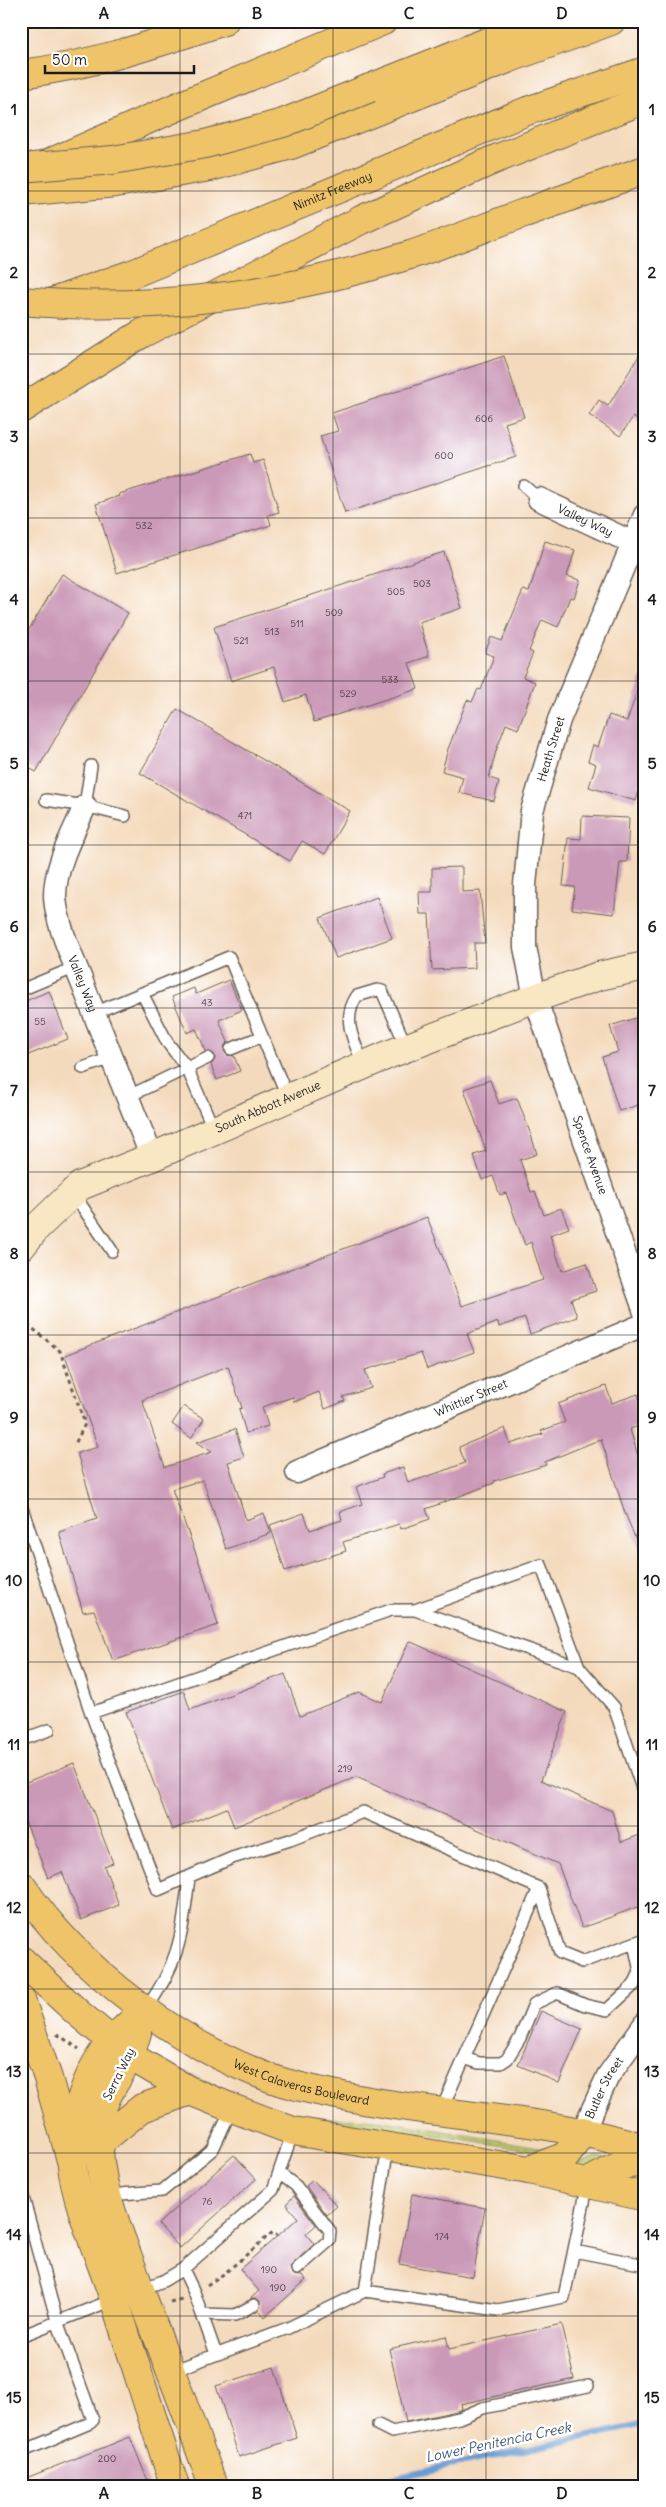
<svg xmlns="http://www.w3.org/2000/svg" width="666" height="2507" viewBox="0 0 666 2507" font-family="Delius,sans-serif">
  <defs>
    <pattern id="grass-dots" width="8" height="8" patternUnits="userSpaceOnUse" patternTransform="scale(1.25)"><rect width="8" height="8" fill="#bcca6c"/><path d="M2 2h.1M6 6h.1" fill="none" stroke="#a1ad5d" stroke-width="1.8" stroke-linecap="round"/></pattern>
  </defs>
  <rect width="100%" height="100%" fill="#fff"/>
  <filter id="ink" filterUnits="userSpaceOnUse"><feTurbulence type="fractalNoise" baseFrequency=".02" numOctaves="2"/><feDisplacementMap in="SourceGraphic" scale="10" xChannelSelector="R" yChannelSelector="G"/><feConvolveMatrix kernelMatrix="1 2 1 2 8 2 1 2 1" color-interpolation-filters="sRGB"/></filter>
  <filter id="wash" filterUnits="userSpaceOnUse"><feTurbulence type="fractalNoise" baseFrequency=".0096" numOctaves="4" result="noise"/><feDisplacementMap in="SourceGraphic" scale="20" xChannelSelector="R" yChannelSelector="G"/><feGaussianBlur stdDeviation="1.12" result="paint"/><feColorMatrix in="noise" values="0 0 0 0 0 0 0 0 0 0 0 0 0 0 0 0 0 1.4 0 .05"/><feComposite in="paint" operator="in"/></filter>
  <g filter="url(#wash)">
    <rect width="100%" height="100%" fill="#f4dabc"/>
    <path fill="url(#grass-dots)" stroke="#6c7344" d="M165,2062C205,2082 260,2110 304,2116C330,2120 357,2117 383,2121L550,2149V2153L436,2135L367,2134L265,2111L200,2083Z
      M597,2157L613,2160L584,2169L569,2166Z"/>
    <g fill="none" stroke-linecap="round" stroke-linejoin="round">
      <path stroke="#689cd4" stroke-width="6" d="M357,2486L645,2424"/>
    </g>
    <g id="blocks">
      <path fill="#cb99b8" d="M645,346V425L633,417L620,436L589,415L599,400L608,406Z
        M504,356L524,417L505,423L516,457L345,513L320,436L338,431L332,413Z
        M250,454L253,463L263,460L279,512L268,515L271,525L117,573L96,504L120,496L119,494Z
        M545,541L575,550L567,576L580,580L574,598L570,597L558,627L542,620L529,651L533,653L523,677L535,682L518,729L506,724L496,751L489,778L499,781L494,801L459,793L463,777L442,771L448,749L467,700L472,702L478,689L481,690L494,656L485,653L491,637L502,641L523,590L529,592Z
        M444,552L462,608L419,622L429,656L409,663L418,689L314,722L306,695L285,702L274,667L231,681L214,627Z
        M62,574L128,613L36,772L21,763V643Z
        M642,677L645,678V769L636,801L589,787L596,764L588,761L593,745L598,747L609,715L627,721Z
        M177,709L350,811L325,854L302,841L290,861L140,773Z
        M582,816L629,818L627,862H620L614,914L572,909L575,887L563,886L568,838L581,839Z
        M462,867V892L480,891L485,943H474L475,968L432,970L429,914H420L419,892H432V868Z
        M377,897L392,938L336,958L320,918Z
        M229,980L242,1010L219,1020L228,1042L225,1045L224,1051L227,1055L234,1056L240,1071L217,1080L211,1065L215,1059L214,1054L206,1051L196,1029L187,1033L172,997L194,988L196,994Z
        M49,991L68,1039L21,1058V1003Z
        M645,1015V1103L619,1111L602,1057L618,1052L610,1026Z
        M490,1080L499,1104L517,1098L531,1135L537,1154L520,1160L531,1192L535,1191L544,1215L561,1208L569,1228L550,1235L562,1271L587,1263L596,1291L571,1299L577,1317L530,1334L525,1318L499,1327L498,1322L467,1334L474,1352L427,1369L421,1353L365,1370L371,1388L343,1397L345,1401L325,1409L319,1392L294,1402L293,1397L262,1407L268,1426L246,1433L239,1409L242,1408L228,1366L142,1400L165,1467L212,1452L197,1442L235,1429L244,1457L228,1462L246,1520L264,1513L271,1533L226,1549L203,1480L172,1489L203,1573L218,1625L113,1661L94,1610L83,1612L59,1532L97,1519L77,1453L98,1447L65,1355L427,1217L462,1306L543,1280L531,1242L525,1245L506,1193L500,1195L493,1176L482,1180L474,1155L486,1151L464,1089Z
        M606,1386L612,1403L638,1394L645,1413V1424L630,1429L645,1479V1557H643L625,1513L601,1439L545,1462L546,1465L494,1481V1483L426,1509L430,1519L401,1529L399,1524L343,1542L346,1551L285,1571L270,1525L304,1513L310,1530L342,1520L340,1512L362,1504L356,1487L383,1477L382,1474L403,1467L408,1483L446,1470L465,1463L459,1447L505,1428L510,1444L543,1434L541,1431L565,1422L558,1404Z
        M184,1406L204,1419L191,1438L172,1424Z
        M409,1641L567,1712L541,1780L612,1811L621,1842L640,1835L645,1848V1904L582,1928L558,1864L356,1777L234,1827L227,1808L172,1830L126,1712L184,1691L190,1710L285,1674L300,1716L359,1692L382,1702Z
        M74,1763L113,1863L104,1866L119,1905L81,1920L62,1872L48,1878L21,1811V1784Z
        M541,2011L582,2029L559,2083L518,2065Z
        M234,2155L256,2179L180,2248L158,2224Z
        M313,2180L337,2206L327,2215L306,2186Z
        M412,2194L485,2208L473,2277L399,2264Z
        M294,2196L316,2225L306,2234L314,2244L290,2267L292,2274L298,2276L302,2275L306,2280L265,2317L259,2310L260,2301L255,2298L250,2299L259,2291L240,2269L298,2218L286,2204Z
        M562,2324L574,2379L461,2404L462,2409L457,2411L406,2422L389,2349L446,2336L449,2349Z
        M274,2367L297,2438L239,2457L216,2386Z
        M130,2437L150,2486H21V2480Z"/>
    </g>
  </g>
  <g filter="url(#ink)">
    <use href="#blocks" fill-opacity="0" stroke="#685e54" stroke-width="1"/>
    <g fill="none" stroke-linecap="round" stroke-linejoin="round">
      <g stroke="#685e54" stroke-width="14">
        <path id="lane" d="M524,486L539,499
          M46,800L85,806L125,816
          M85,806L91,766
          M21,990L76,967
          M142,993L167,1042L187,1068L214,1130
          M94,1013L229,957L288,1098
          M231,1049L262,1036
          M364,1065C354,1042 341,1019 357,996L377,990L382,991L407,1048
          M83,1068L111,1058
          M127,1097L208,1058
          M73,1193L112,1251
          M21,1505L91,1713L158,1890L232,1858L290,1840L363,1812L539,1888L560,1953L582,1962L645,1939
          M415,1610L579,1667
          M91,1713L391,1610H415L541,1565L579,1667L614,1707L645,1797
          M21,1740L49,1730
          M145,2010C180,1963 182,1934 189,1878
          M464,2058L479,2063H501L507,2059L520,2038L534,2004L557,1993L585,2005L607,2010L634,1985L640,1972L634,1943
          M441,2111L539,1888
          M279,2173L296,2186L330,2231L329,2241L297,2269
          M21,2190L57,2321L93,2420L90,2423L21,2452
          M107,2195L162,2191L213,2149L232,2108
          M574,2251L645,2265
          M183,2269L194,2292L216,2354
          M139,2290L163,2281L183,2269L273,2190L293,2131
          M365,2291L498,2310L564,2297L588,2183
          M202,2314L235,2315L254,2305
          M21,2336L115,2299
          M645,2355V2356
          M172,2371L288,2328L365,2291L388,2147
          M378,2425L392,2432L459,2418L483,2408L588,2386"/>
      </g>
      <g stroke="#685e54" stroke-width="25">
        <g id="street">
          <path id="s1" d="M539,499L633,543"/>
          <path id="s2" d="M645,515L559,720L532,811L525,885V947L535,998L645,1312"/>
          <path id="s3" d="M85,806C73,834 55,865 55,896C56,925 75,963 85,990C107,1046 129,1102 152,1157"/>
          <path id="s4" d="M297,1472L645,1324"/>
          <path id="s5" d="M583,2131L608,2076L645,2024"/>
        </g>
      </g>
      <g stroke="#685e54" stroke-width="30">
        <g id="secondary">
          <path id="s6" d="M21,1247L37,1227L80,1186L152,1157L390,1054L535,998L599,976L645,966"/>
        </g>
      </g>
      <g stroke="#685e54" stroke-width="30">
        <path id="primary" d="M145,2010C134,2020 122,2030 112,2041C86,2070 69,2126 72,2165C76,2205 102,2262 115,2302C135,2363 154,2425 175,2486
          M137,2033C135,2040 133,2047 130,2054C121,2077 103,2094 100,2119C92,2178 120,2232 139,2287C163,2353 190,2419 213,2486"/>
      </g>
      <g stroke="#685e54" stroke-width="30">
        <g id="highway">
          <path d="M21,74C94,65 155,44 224,21"/>
          <path d="M370,88L540,21"/>
          <path d="M47,164L179,106L383,21"/>
          <path d="M21,192L116,183L210,167L291,145L510,58L611,21"/>
          <path d="M527,212L645,170"/>
          <path id="s7" d="M50,303L132,274L527,111L645,71"/>
          <path d="M21,409L141,334L361,220L491,161L645,99"/>
          <path id="s8" d="M21,1885C77,1970 185,2050 282,2082C303,2088 326,2093 348,2097C446,2117 548,2118 645,2148"/>
          <path d="M21,1960L78,2013L130,2056L190,2091L232,2108L293,2131L529,2170L645,2197"/>
          <path d="M21,2000L48,2078L72,2164"/>
          <path d="M98,2144L142,2108L190,2091"/>
          <path d="M529,2170L566,2156L583,2131"/>
          <path d="M588,2182L621,2165L645,2162"/>
        </g>
      </g>
      <path stroke="#685e54" stroke-width="3" stroke-dasharray="4 4" stroke-linecap="butt" d="M21,1319L60,1351L85,1424L74,1446
        M57,2034L79,2049
        M207,2285L225,2273L273,2232L277,2236
        M170,2302L182,2299"/>
      <use href="#lane" stroke="#fff" stroke-width="11"/>
      <use href="#street" stroke="#fff" stroke-width="22"/>
      <use href="#secondary" stroke="#f9e7c3" stroke-width="28"/>
      <use href="#primary" stroke="#efc469" stroke-width="28"/>
      <use href="#highway" stroke="#efc469" stroke-width="28"/>
      <g stroke="#685e54" stroke-width="30" stroke-linecap="butt">
        <path id="highway-bridge" d="M21,168L113,160L205,144L283,123L370,88
          M21,301C150,313 287,294 410,255C450,242 488,226 527,212"/>
      </g>
      <use href="#highway-bridge" stroke="#efc469" stroke-width="28"/>
    </g>
  </g>
  <path fill="none" stroke="#1c1c1c" stroke-width="1" stroke-opacity="0.55" d="M180,21V2486M333,21V2486M486,21V2486M21,191H645M21,354H645M21,518H645M21,681H645M21,845H645M21,1008H645M21,1172H645M21,1335H645M21,1499H645M21,1662H645M21,1826H645M21,1989H645M21,2153H645M21,2316H645"/>
  <g text-anchor="middle" stroke-width="5" stroke-linejoin="round" paint-order="stroke">
    <g font-size="10" fill="#483b43">
      <text x="484" y="422">606</text>
      <text x="444" y="459">600</text>
      <text x="144" y="529">532</text>
      <text x="422" y="587">503</text>
      <text x="396" y="595">505</text>
      <text x="334" y="616">509</text>
      <text x="297" y="627">511</text>
      <text x="272" y="635">513</text>
      <text x="241" y="644">521</text>
      <text x="390" y="683">533</text>
      <text x="348" y="697">529</text>
      <text x="245" y="819">471</text>
      <text x="207" y="1006">43</text>
      <text x="40" y="1025">55</text>
      <text x="345" y="1772">219</text>
      <text x="207" y="2205">76</text>
      <text x="442" y="2240">174</text>
      <text x="269" y="2273">190</text>
      <text x="278" y="2291">190</text>
      <text x="107" y="2462">200</text>
    </g>
    <g font-size="12" fill="#1c1c1c" stroke="#fff">
      <text dy="4" stroke="none"><textPath href="#s7" startOffset="304">Nimitz Freeway</textPath></text>
      <text dy="4" stroke="none"><textPath href="#s1" startOffset="51">Valley Way</textPath></text>
      <text transform="translate(551 749) rotate(-73)" y="4">Heath Street</text>
      <text dy="4" stroke="none"><textPath href="#s3" startOffset="188">Valley Way</textPath></text>
      <text dy="4" stroke="none"><textPath href="#s6" startOffset="289">South Abbott Avenue</textPath></text>
      <text dy="4" stroke="none"><textPath href="#s2" startOffset="672">Spence Avenue</textPath></text>
      <text dy="4" stroke="none"><textPath href="#s4" startOffset="189">Whittier Street</textPath></text>
      <text transform="translate(119 2074) rotate(-64)" y="4">Serra Way</text>
      <text dy="4" stroke="none"><textPath href="#s8" startOffset="351">West Calaveras Boulevard</textPath></text>
      <text dy="4" stroke="none"><textPath href="#s5" startOffset="48">Butler Street</textPath></text>
    </g>
    <g font-size="14" font-style="italic" fill="#425c78" stroke="#fff">
      <text transform="translate(498 2442) rotate(-12)" y="5">Lower Penitencia Creek</text>
    </g>
  </g>
  <rect width="666" height="2507" fill="none" stroke="#fff" stroke-width="55"/>
  <path d="M45 65v8h149v-8" fill="none" stroke="#1c1c1c" stroke-width="2.5"/>
  <text x="52" y="65" font-size="15" fill="#1c1c1c" stroke="#ffffff" stroke-width="4" paint-order="stroke">50 m</text>
  <rect x="28" y="28" width="610" height="2452" fill="none" stroke="#1c1c1c" stroke-width="2"/>
  <g font-size="16" text-anchor="middle" font-weight="bold" fill="#1c1c1c">
    <text x="104" y="19">A</text>
    <text x="257" y="19">B</text>
    <text x="409" y="19">C</text>
    <text x="562" y="19">D</text>
    <text x="14" y="115">1</text>
    <text x="652" y="115">1</text>
    <text x="14" y="278">2</text>
    <text x="652" y="278">2</text>
    <text x="14" y="442">3</text>
    <text x="652" y="442">3</text>
    <text x="14" y="605">4</text>
    <text x="652" y="605">4</text>
    <text x="14" y="769">5</text>
    <text x="652" y="769">5</text>
    <text x="14" y="932">6</text>
    <text x="652" y="932">6</text>
    <text x="14" y="1096">7</text>
    <text x="652" y="1096">7</text>
    <text x="14" y="1259">8</text>
    <text x="652" y="1259">8</text>
    <text x="14" y="1423">9</text>
    <text x="652" y="1423">9</text>
    <text x="14" y="1586">10</text>
    <text x="652" y="1586">10</text>
    <text x="14" y="1750">11</text>
    <text x="652" y="1750">11</text>
    <text x="14" y="1913">12</text>
    <text x="652" y="1913">12</text>
    <text x="14" y="2077">13</text>
    <text x="652" y="2077">13</text>
    <text x="14" y="2240">14</text>
    <text x="652" y="2240">14</text>
    <text x="14" y="2403">15</text>
    <text x="652" y="2403">15</text>
    <text x="104" y="2499">A</text>
    <text x="257" y="2499">B</text>
    <text x="409" y="2499">C</text>
    <text x="562" y="2499">D</text>
  </g>
</svg>
